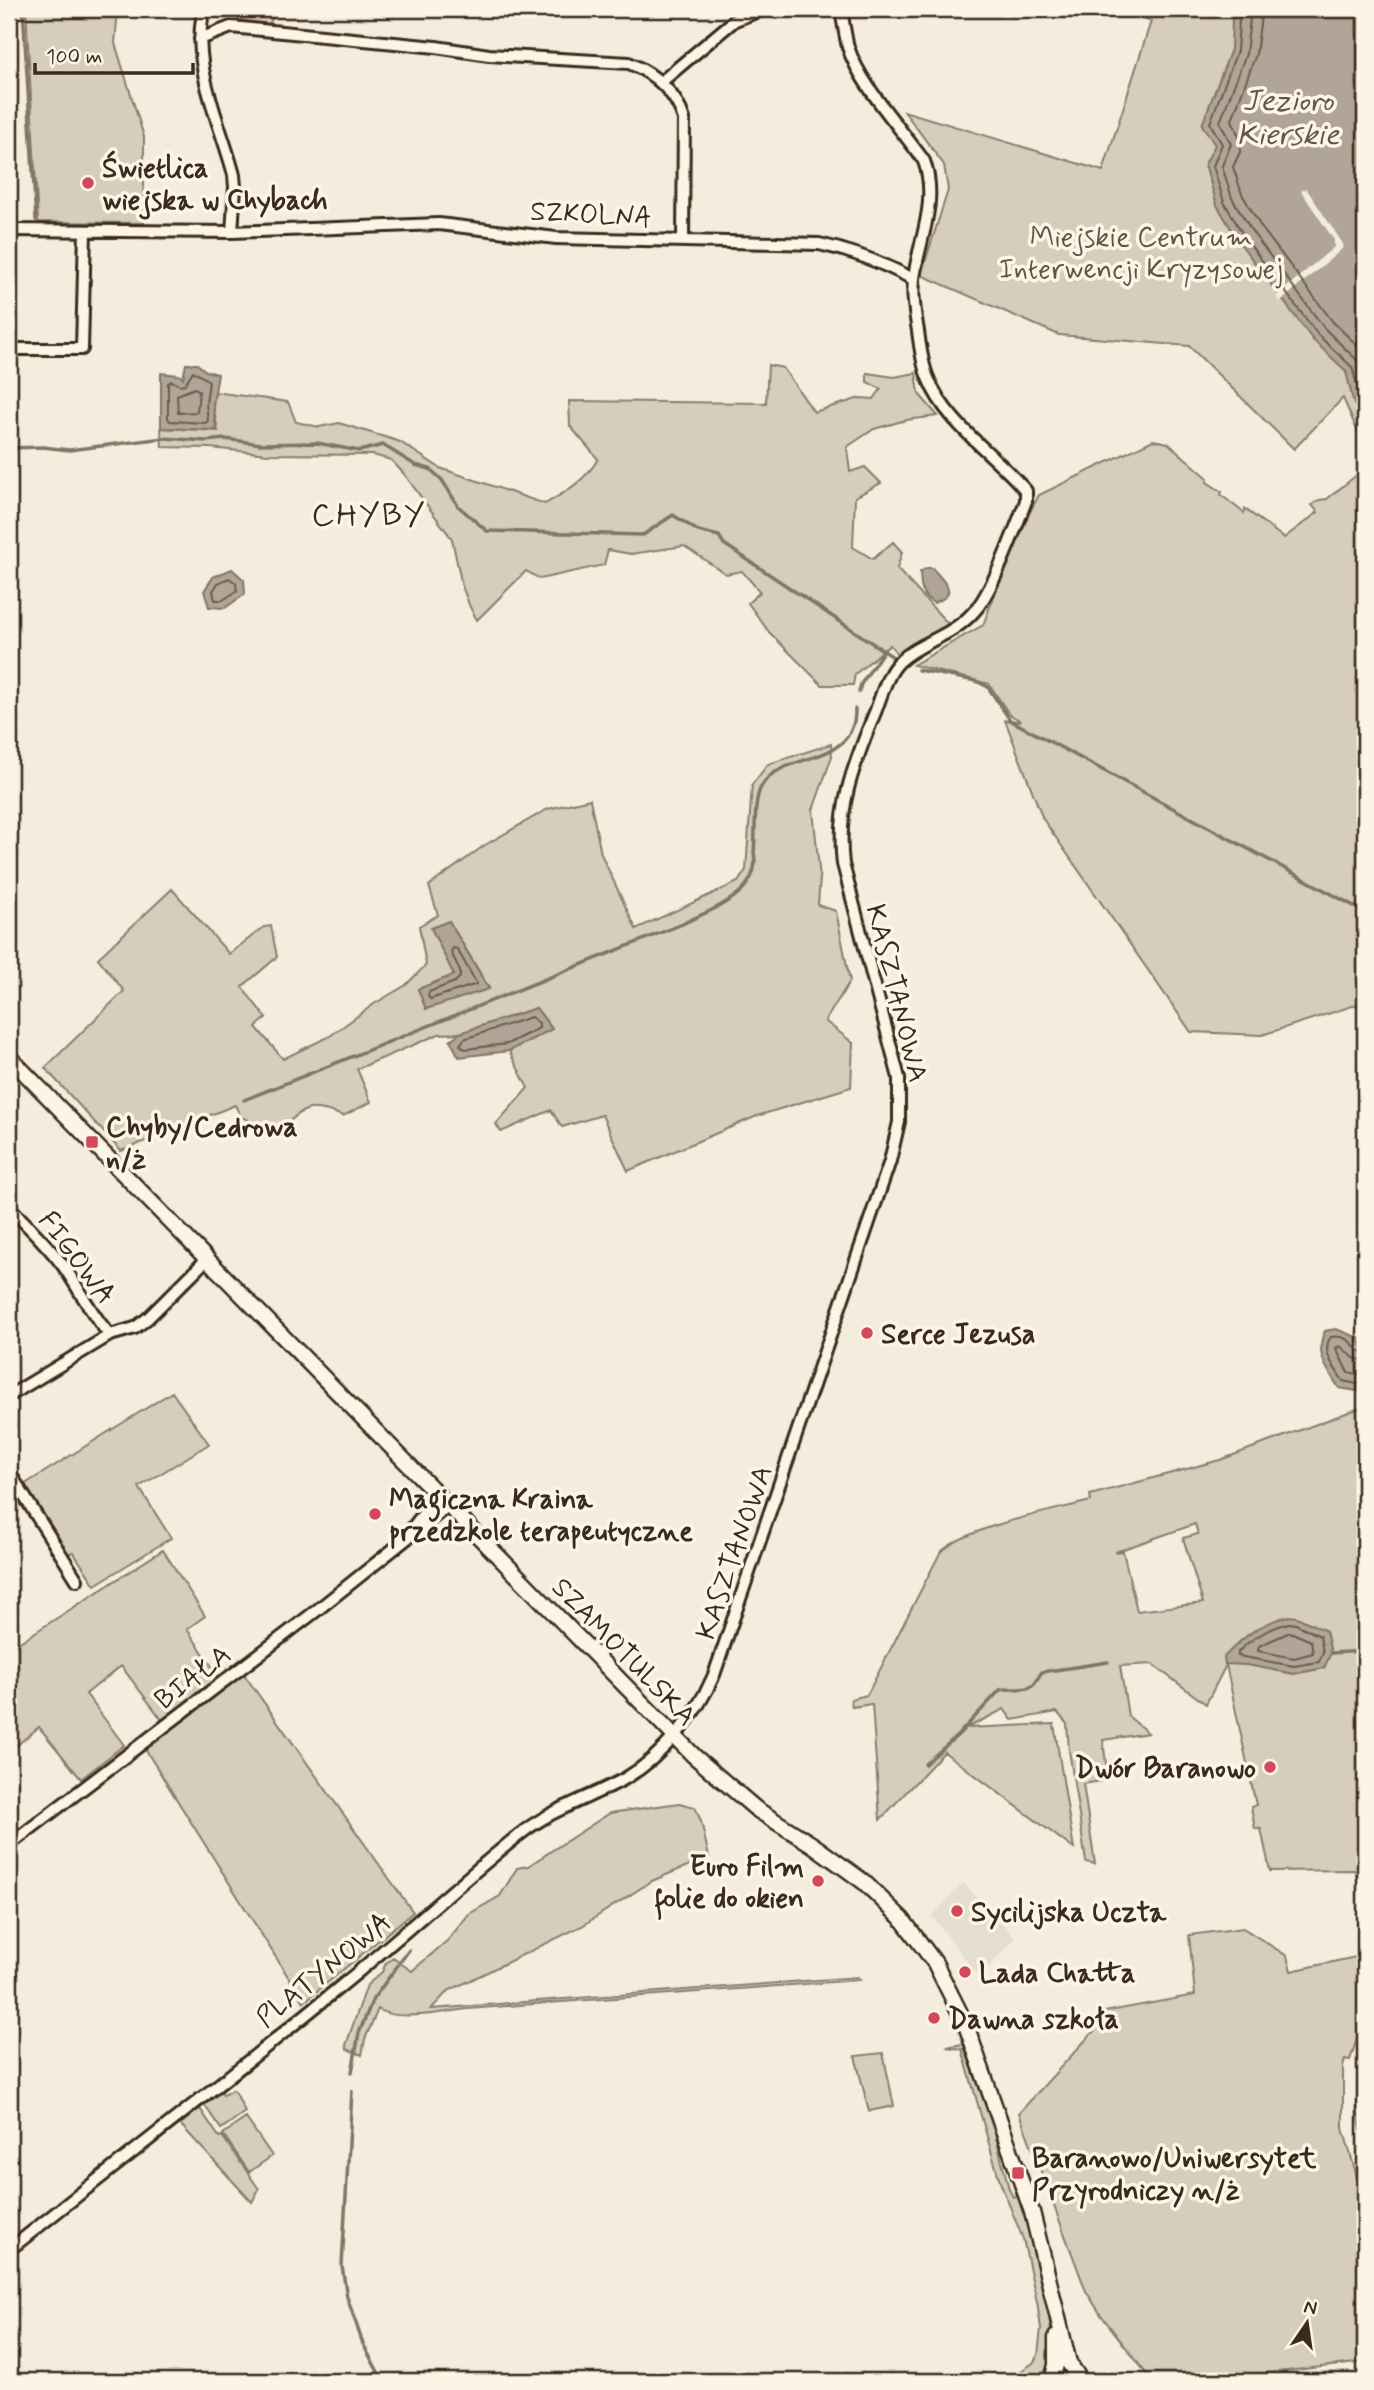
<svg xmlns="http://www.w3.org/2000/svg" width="1374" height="2390" viewBox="0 0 1374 2390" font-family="Mynerve,sans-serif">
  <rect width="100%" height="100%" fill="#f4eddd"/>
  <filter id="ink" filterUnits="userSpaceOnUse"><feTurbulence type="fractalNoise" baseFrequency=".0143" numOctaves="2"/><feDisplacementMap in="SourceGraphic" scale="14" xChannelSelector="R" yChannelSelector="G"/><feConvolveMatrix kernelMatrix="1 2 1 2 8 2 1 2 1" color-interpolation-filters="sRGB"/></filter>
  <g filter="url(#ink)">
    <path fill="#e5ddce" d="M963,1883L1016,1938L979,1977L932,1916Z"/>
    <path fill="#d6cdbd" stroke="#887c6e" stroke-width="2" fill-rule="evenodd" d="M26,9H118L115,43L144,137V223L38,222Z
      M217,9H279L269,24L216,17Z
      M1131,9H1247L1343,368L1365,401V448L1343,398L1294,449L1189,346L1059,335L921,275L948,190L944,165L904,111L1103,171L1151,21L1137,15Z
      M768,365L783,368L814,412L860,398L874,399L881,389L867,382V373L894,377L916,373L919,394L938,416L906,420L874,429L847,447L850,472L865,467L881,483L855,497L853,547L873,559L893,542L902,552L897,569L951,627L931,637L927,636L918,640L917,644L898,655L890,645L855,674L853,685H822L769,632L748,603L760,592L742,571L726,574L684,546L631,554L608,550L604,565L540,579L526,571L477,620L470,607L462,586L452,539L404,474L391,460L373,455L268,454L210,448L162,447L161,428L218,431L213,404L215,392L288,402L296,422L319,427L339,423L391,439L400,442L440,468L545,504C566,492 586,480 598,459L570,426L569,401L766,403Z
      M1153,440L1168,443L1208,478L1207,482L1222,492L1221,495L1244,513L1245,509L1284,538L1318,512L1312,505L1319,500L1327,499L1359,473L1365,485V1002L1262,1035L1191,1032L1043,819L1005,720L1021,721L1009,714L989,684L913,665L983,625L1017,536L1039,495Z
      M831,744L832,756L813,810L820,878L818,905L836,911L850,981L825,1021L853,1043L851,1087L757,1116L628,1171L602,1115L562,1127L551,1110L501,1132L496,1124L528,1088L509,1051L552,1029L536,1008L460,1033L439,1034L357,1069L371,1102L343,1116C307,1102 304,1108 278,1132L241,1117L235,1105L121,1151L45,1068L124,991L98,958L172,889L229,954L264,927L271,926L277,957L242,987L266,1018L256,1027L283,1059L330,1036L374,1004L406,985L426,965L419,926L438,915L429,886L485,845L548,809L590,799L601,854L636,929L738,882L746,870L752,785L768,764ZM449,921L489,988L426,1009L418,989L454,975L432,928Z
      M172,1392L209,1444L139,1487L171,1538L95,1585L73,1552L67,1554L22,1486Z
      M1365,1406V1879L1357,1878L1355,1870L1270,1871L1261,1829H1255L1251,1807L1256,1805L1226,1665L1206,1704L1152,1664L1120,1666L1128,1716L1148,1733L1103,1740L1107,1771L1101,1781L1083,1784L1095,1864L1086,1862L1069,1750L1067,1724L1057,1712L1012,1720L1004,1709L967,1728L1054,1724L1074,1849L944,1752L880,1820L872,1704L852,1707L851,1699L867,1695L940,1553C968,1526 1052,1511 1091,1501L1090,1495L1220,1460ZM1195,1524L1198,1534L1183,1538L1203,1603L1137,1611L1123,1551L1115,1552Z
      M163,1550L205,1616L187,1629L219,1677L163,1721L121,1666L86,1694L124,1745L81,1779L39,1727L16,1746L9,1736V1649Z
      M243,1673L413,1912L304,2002L145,1749Z
      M679,1803L695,1807L701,1821L709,1857L652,1881L582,1926L448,1991L431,2009L858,1977L860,1980L467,2009C446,2012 395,2022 378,2009L365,2039L362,2055L347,2049L346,2045L367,1985L382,1972L386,1963L393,1958L412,1971L448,1940L469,1914L500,1896L517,1868L528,1866L610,1813Z
      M1243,1928L1287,1956L1291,1971L1365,1955V2025L1362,2024L1350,2060L1345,2059L1343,2067V2128L1360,2187L1365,2196V2362L1197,2381H1152L1101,2315L1086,2291L1019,2113L1103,2021L1104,2012L1195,1995L1189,1935Z
      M963,2044L992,2122L1009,2189L1013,2197L1017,2196C1037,2230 1048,2300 1052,2340C1052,2346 1054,2355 1053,2362C1053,2369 1049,2376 1045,2381H975L1018,2373L1033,2363L1038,2355L1041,2328L1037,2302L1023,2239L1000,2182L962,2049L946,2047Z
      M883,2053L894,2106L869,2111L855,2056Z
      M1365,2056V2148C1358,2122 1352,2080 1365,2056Z
      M232,2090L236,2093L245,2112L221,2129L203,2103L221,2091L223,2095Z
      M199,2107L219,2137L222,2136L259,2189L252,2202L179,2123Z
      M246,2118L272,2156L249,2172L223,2134Z"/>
    <path fill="#b0a596" stroke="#817466" stroke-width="2" d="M1237,9H1365V433L1352,397L1346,371L1313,340L1239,242L1217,205L1205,164L1215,145L1202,125L1231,49L1232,19Z
      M186,364H197L206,371L218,374L213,404L216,430L161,428V373L179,375L183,378Z
      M927,568H932C945,583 960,593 934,603C920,596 921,586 920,572Z
      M232,569L244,580L245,594L225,608L209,607L204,591L213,577Z
      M449,921L489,989L426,1009L418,989L454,975L431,928Z
      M536,1008L552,1029L509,1051L459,1057L450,1040L460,1033Z
      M1336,1329L1359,1338L1365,1351V1390L1357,1391L1339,1388C1327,1369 1314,1353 1325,1331Z
      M1288,1616L1297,1617L1326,1631L1331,1653L1324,1668L1294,1674L1247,1665L1225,1664L1224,1657C1244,1636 1259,1624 1288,1616Z"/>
    <path fill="#f4eddd" d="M1306,188L1343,244L1342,249L1280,302L1276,296L1334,247V240L1301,191Z"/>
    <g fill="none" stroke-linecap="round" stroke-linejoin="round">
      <path stroke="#6a5b4e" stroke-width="2" d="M1243,9L1239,21L1237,51L1210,123L1222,144L1213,166L1224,202L1245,238L1318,335L1352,367L1365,413
        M1251,9L1246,54L1220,122L1231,144L1222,166L1232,198L1253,233L1325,329L1359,362L1365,384
        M1262,9L1256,54L1232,120L1241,141L1240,152L1233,167L1242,194L1261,227L1333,322L1365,353
        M193,371L209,381L206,404L208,421L205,423L170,421L168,418V383L172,381L179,385L185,384Z
        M195,388L199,391L197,412L178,413L177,395Z
        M229,578L236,583L237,591L223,600H215L213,591L218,583Z
        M453,948L457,949L477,984L430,999L428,996L429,992L455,982L460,977V971L451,952Z
        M531,1017L539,1023V1028L507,1044L465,1049L460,1045L464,1039Z
        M1365,1352L1359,1351C1351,1342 1344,1334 1331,1337C1320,1351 1335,1368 1343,1381L1357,1384L1365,1383
        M1365,1361L1354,1358L1340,1346L1336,1348L1348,1373L1365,1374
        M1289,1623L1296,1624L1320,1636L1323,1652L1319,1662L1294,1666L1238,1656V1652C1251,1638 1270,1628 1289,1623Z
        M1290,1632L1311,1641L1313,1653L1294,1658L1258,1651L1259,1646Z"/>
      <path stroke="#817466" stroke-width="3.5" d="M23,9L36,220
        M9,448L43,447L69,450L164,438L206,441L225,439L261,444L317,443L359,451L383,445L415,465L430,469L442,480L458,506L487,531L643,535L673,515L698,531L719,536L724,544L893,657
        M918,670L976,681L988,687L1010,720L1365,912
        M859,692L861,684L884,650
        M244,1100L680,925C711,909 762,895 754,852C756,836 753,801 761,787C779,753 841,766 853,725C855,720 855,714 855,709
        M1331,1653L1365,1651
        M925,1764L958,1735L1000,1690C1010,1687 1030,1693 1036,1682C1038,1679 1039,1675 1042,1672L1108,1662
        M352,2072L359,2033L373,1999L409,1950
        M352,2091L342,2266L347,2297L363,2344L383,2381"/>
      <g stroke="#3b2a1e" stroke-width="16">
        <path id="minor" d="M204,9C190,65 220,121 234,175L235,187L232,232
          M200,39L231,27L436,47L489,55L629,63C655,74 675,91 684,119L683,240
          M661,82L735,20L764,9
          M9,230L232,232L439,224L556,238L819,244C853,251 883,263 913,279
          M9,349H82L85,231
          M9,1207C28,1226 48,1245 64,1267C80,1290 91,1314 110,1335
          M9,1396L110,1335L135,1328L148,1318L207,1259
          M9,1472L77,1580
          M403,1540L428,1508L442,1497
          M9,1845L316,1611L449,1505
          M9,2250C119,2162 232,2076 341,1986C401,1937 458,1884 519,1835C551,1809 590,1798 626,1778C662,1757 698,1713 714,1675L890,1161L899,1122V1078L843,864C836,806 855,762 876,710C882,694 887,674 899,662C922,640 954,637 977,608C995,585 1015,529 1026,501V491C995,454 946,424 928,378C922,364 920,346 918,331C914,308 911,289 916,266C923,231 937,197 924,161C901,128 860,85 848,47C845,35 843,21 841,9"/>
      </g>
      <g stroke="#3b2a1e" stroke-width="19">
        <path id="tertiary" d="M9,1057L694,1756L756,1809L813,1845L864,1882L902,1919L935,1963L966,2025L1032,2212L1069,2363L1079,2378
          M1052,2380L1056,2365V2337"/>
      </g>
      <use href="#minor" stroke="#fcf5e5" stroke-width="10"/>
      <use href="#tertiary" stroke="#fcf5e5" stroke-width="14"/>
    </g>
  </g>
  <g fill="#d1495b" stroke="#fcf5e5" stroke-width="2.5">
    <circle cx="88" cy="183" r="7"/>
    <rect x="85" y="1135" width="14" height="14" rx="3.5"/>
    <circle cx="867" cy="1333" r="7"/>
    <circle cx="375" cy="1514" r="7"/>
    <circle cx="1270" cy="1767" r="7"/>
    <circle cx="818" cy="1881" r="7"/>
    <circle cx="957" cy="1911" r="7"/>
    <circle cx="965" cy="1972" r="7"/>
    <circle cx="934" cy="2018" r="7"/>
    <rect x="1011" y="2166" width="14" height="14" rx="3.5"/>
  </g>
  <g text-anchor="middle" stroke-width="7" stroke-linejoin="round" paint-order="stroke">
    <g font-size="28" font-weight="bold" fill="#3b2a1e" stroke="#fcf5e5" text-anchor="start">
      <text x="102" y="177">Świetlica<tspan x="102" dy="32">wiejska w Chybach</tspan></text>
      <text x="106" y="1136">Chyby/Cedrowa<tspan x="106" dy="32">n/ż</tspan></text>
      <text x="881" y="1343">Serce Jezusa</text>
      <text x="389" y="1508">Magiczna Kraina<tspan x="389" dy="32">przedzkole terapeutyczne</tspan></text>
      <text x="1256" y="1777" text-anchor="end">Dwór Baranowo</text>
      <text x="804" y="1875" text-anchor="end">Euro Film<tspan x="804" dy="32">folie do okien</tspan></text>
      <text x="971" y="1921">Sycilijska Uczta</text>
      <text x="979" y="1982">Lada Chatta</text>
      <text x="948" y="2028">Dawna szkoła</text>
      <text x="1032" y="2167">Baranowo/Uniwersytet<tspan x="1032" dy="32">Przyrodniczy n/ż</tspan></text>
    </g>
    <g font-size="28" fill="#3b2a1e" stroke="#fcf5e5">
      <text transform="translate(591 213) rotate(3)" y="10">SZKOLNA</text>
      <text transform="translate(898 993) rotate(76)" y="10">KASZTANOWA</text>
      <text transform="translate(78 1257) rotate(53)" y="10">FIGOWA</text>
      <text transform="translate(733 1552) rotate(-71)" y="10">KASZTANOWA</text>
      <text transform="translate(625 1651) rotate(46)" y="10">SZAMOTULSKA</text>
      <text transform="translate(192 1676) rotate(-37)" y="10">BIAŁA</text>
      <text transform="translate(323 1969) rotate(-39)" y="10">PLATYNOWA</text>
    </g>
    <g font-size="28" fill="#625346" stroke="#fcf5e5">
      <text x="1141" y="246">Miejskie Centrum<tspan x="1141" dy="32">Interwencji Kryzysowej</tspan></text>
    </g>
    <g font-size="30" font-style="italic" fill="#645548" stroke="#fcf5e5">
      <text x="1288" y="110">Jezioro<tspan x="1288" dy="34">Kierskie</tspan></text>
    </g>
    <g font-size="32" letter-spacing="2" fill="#3b2a1e" stroke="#fcf5e5">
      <text x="369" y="525">CHYBY</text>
    </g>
  </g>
  <rect width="1374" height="2390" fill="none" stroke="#fcf5e5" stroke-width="35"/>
  <rect x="18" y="18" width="1339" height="2355" fill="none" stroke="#3b2a1e" stroke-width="2.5" filter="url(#ink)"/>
  <g transform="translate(1307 2323) rotate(13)" stroke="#fcf5e5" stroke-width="5" paint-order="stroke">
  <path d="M0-5L12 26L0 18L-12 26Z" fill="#3b2a1e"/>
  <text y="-10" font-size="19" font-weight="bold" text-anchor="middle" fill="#3b2a1e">N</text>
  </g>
  <path d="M35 63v10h158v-10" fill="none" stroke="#3b2a1e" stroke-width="3.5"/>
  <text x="46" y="63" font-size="21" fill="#3b2a1e" stroke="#fcf5e5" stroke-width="5" paint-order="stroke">100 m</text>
</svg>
